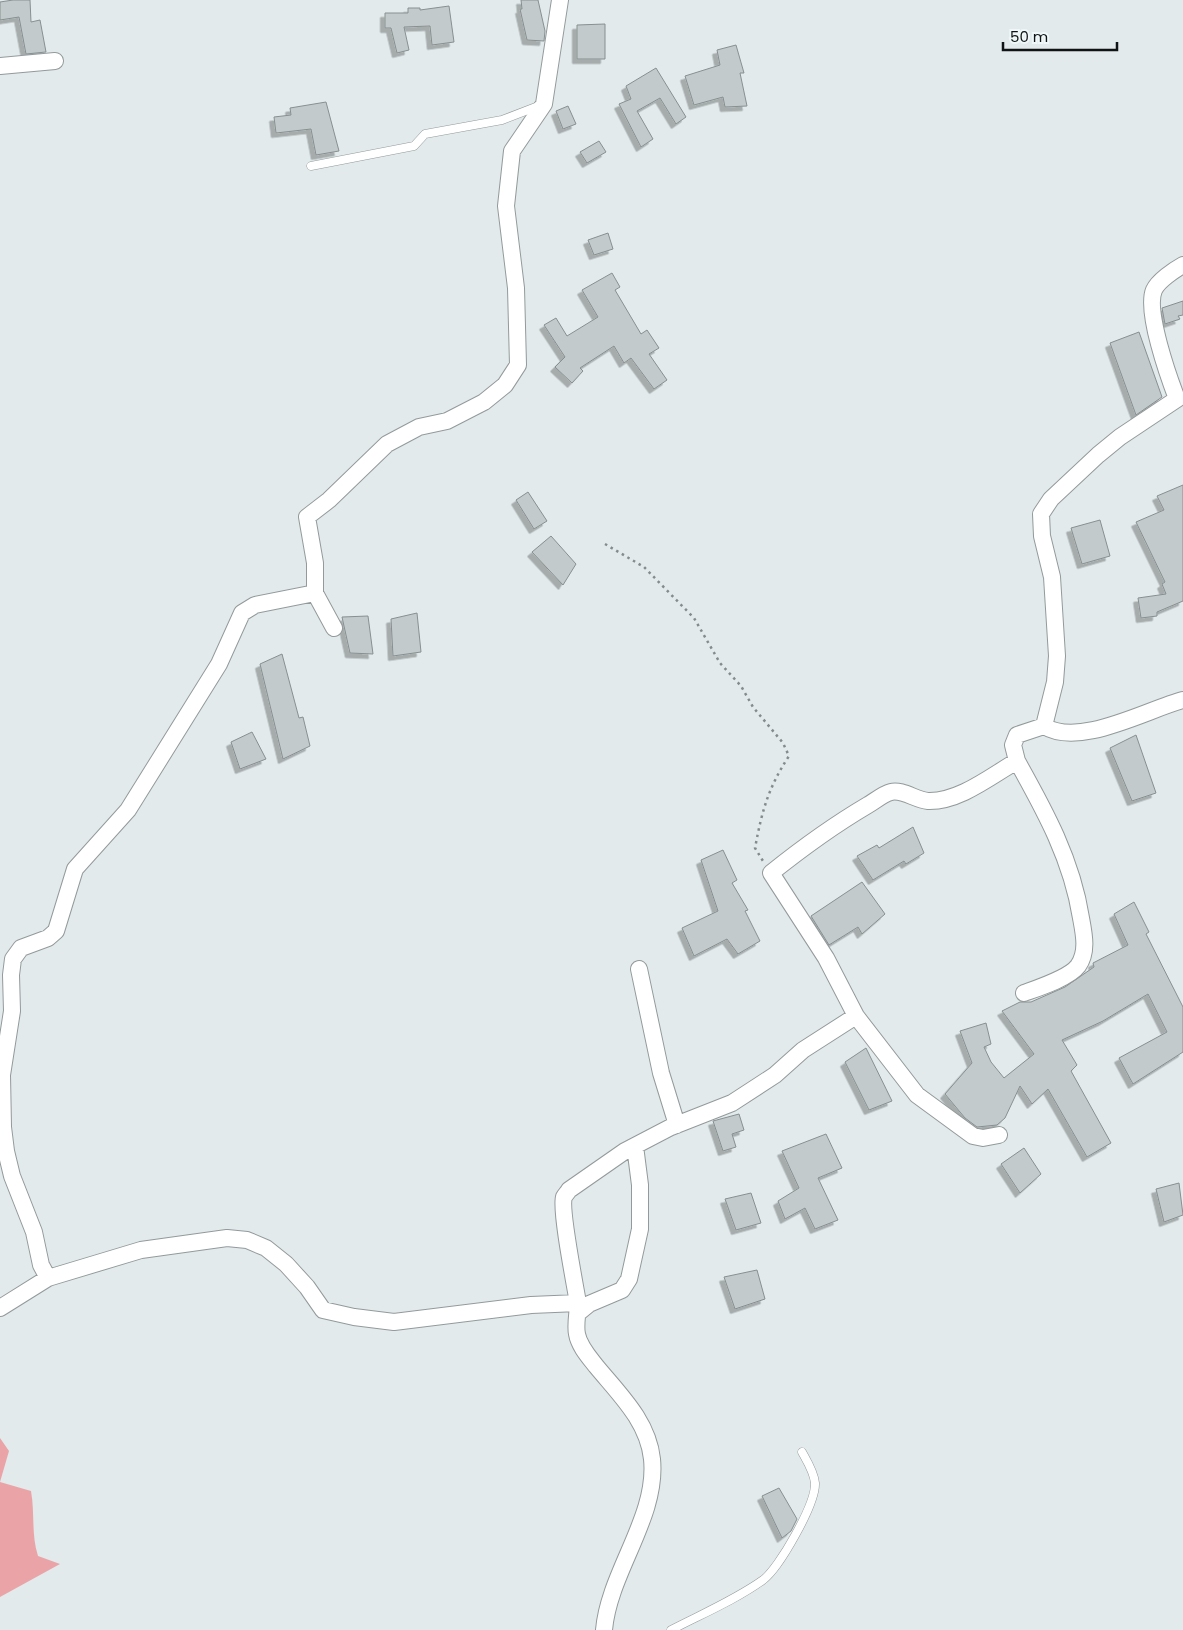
<svg xmlns="http://www.w3.org/2000/svg" width="1183" height="1630" viewBox="0 0 1183 1630" font-family="Poppins,sans-serif">
  <defs>
    <filter id="shadow"><feDropShadow dx="-4.5" dy="4.5" stdDeviation="0" flood-color="#0004"/></filter>
  </defs>
  <rect width="100%" height="100%" fill="#e2eaeb"/>
  <path fill="#eaa4a8" d="M0,1438L9,1451L0,1482L31,1491C35,1513 31,1534 38,1556L60,1564L0,1597Z"/>
  <path fill="#c3cacb" stroke="#888f90" filter="url(#shadow)" d="M13,0H30L31,22L40,20L46,52L26,54L19,17L0,20V2Z
    M521,0H538L545,31L544,41L527,40L520,9H522Z
    M449,6L454,42L432,45L430,26L404,27L409,50L397,53L391,28H385V13H408V8H420V10Z
    M605,24V59H577V25Z
    M736,45L744,73H740L747,106L725,107L723,97L694,105L685,76L720,65L717,50Z
    M656,68L686,117L676,124L660,98L637,111L653,139L641,147L619,104L631,99L626,86Z
    M326,102L339,151L316,155L311,129L276,133L274,117L291,115L290,108Z
    M568,106L576,124L563,129L556,111Z
    M599,141L606,152L587,163L580,152Z
    M608,233L613,249L594,255L588,240Z
    M612,273L620,287L615,290L641,334L647,330L659,348L649,354L667,380L654,389L631,358L624,363L614,346L580,368L583,371L572,383L555,367L565,357L544,325L556,318L567,336L598,317L582,290Z
    M1183,301V315L1178,316L1180,319L1165,324L1162,308Z
    M1139,332L1162,397L1136,415L1110,343Z
    M1183,485V601L1157,612V616L1141,618L1138,598L1166,594L1162,584L1165,582L1136,522L1164,510L1157,496Z
    M528,492L547,521L534,529L516,500Z
    M1100,520L1110,556L1082,564L1071,528Z
    M551,536L576,564L563,585L532,552Z
    M417,613L421,652L393,656L391,619Z
    M368,616L373,654L350,653L342,617Z
    M282,654L299,718L303,717L310,746L283,759L260,664Z
    M252,732L266,759L240,769L231,742Z
    M1136,735L1156,793L1132,801L1110,748Z
    M913,827L924,853L906,864L904,861L873,880L857,856L877,845L879,848Z
    M723,850L737,880L732,883L748,910L745,911L760,941L738,954L727,939L694,956L682,928L718,911L701,860Z
    M862,882L885,914L862,934L858,927L829,945L811,916Z
    M1134,902L1149,932L1146,934L1183,1007V1052L1133,1084L1119,1058L1167,1032L1148,994L1103,1021L1062,1040L1077,1065L1071,1071L1111,1143L1087,1157L1048,1089L1032,1104L1020,1086L1005,1118L997,1125L977,1127L965,1118L945,1094L972,1063L960,1031L986,1023L991,1044L984,1047L991,1062L1004,1078L1034,1054L1002,1011L1020,1002H1031L1065,987L1094,967L1093,963L1128,945L1114,914Z
    M866,1048L892,1101L869,1110L845,1062Z
    M739,1114L744,1130L732,1134L736,1147L723,1151L713,1121Z
    M826,1134L842,1168L818,1178L838,1220L815,1229L805,1208L785,1219L778,1201L799,1188L782,1151Z
    M1024,1148L1041,1174L1020,1193L1001,1164Z
    M1179,1183L1183,1215L1164,1222L1156,1189Z
    M751,1193L761,1223L736,1230L725,1199Z
    M757,1270L765,1299L735,1309L724,1277Z
    M779,1488L797,1519L791,1531L782,1538L762,1496Z"/>
  <g fill="none" stroke-linecap="round" stroke-linejoin="round">
    <g stroke="#939a9b" stroke-width="9">
      <path id="service" d="M311,166L414,146L425,134L502,120L541,105
        M671,1630C702,1614 735,1600 763,1580C779,1568 816,1504 815,1483C814,1472 807,1461 802,1452"/>
    </g>
    <g stroke="#939a9b" stroke-width="18">
      <path id="minor" d="M560,0L544,104L512,151L506,206L516,288L518,365L505,385L484,402L447,421L419,427L387,444L329,500L307,517L315,563V593L255,605L242,613L219,664L128,810L75,869L56,931L48,938L21,948L13,959L11,975L12,1011L2,1075L3,1127L6,1151L12,1176L34,1232L41,1265L48,1278L141,1250L227,1238L247,1240L266,1248L286,1264L307,1287L323,1310L354,1317L394,1322L531,1305L578,1303C575,1285 560,1209 564,1197C565,1195 568,1192 569,1190L625,1151L671,1127L732,1103L775,1075L803,1050L856,1016L826,958L771,873C801,849 834,825 868,805C875,801 883,794 891,792C902,789 916,800 928,801C959,802 991,776 1017,761L1013,745L1017,735L1044,726L1055,682L1057,656L1052,577L1042,536L1041,514L1051,499L1098,455L1120,437L1177,399C1169,378 1145,311 1154,290C1158,281 1174,270 1183,265
        M0,66L55,61
        M315,593L334,628
        M1044,726C1079,748 1146,710 1183,700
        M1017,761C1045,811 1072,860 1081,918C1084,934 1088,952 1078,966C1069,978 1038,988 1024,993
        M639,969L661,1073L677,1125
        M856,1016L917,1095L973,1136L983,1138L999,1135
        M578,1303C578,1312 575,1325 577,1334C579,1346 589,1357 596,1366C619,1394 648,1421 652,1459C658,1517 609,1572 604,1630
        M0,1308L48,1278
        M578,1313L589,1304L622,1290L629,1279L640,1229V1185L635,1146"/>
    </g>
    <path stroke="#858b8c" stroke-width="2.5" stroke-dasharray="2.5 4" stroke-linecap="butt" d="M605,544L644,567L694,618L720,663L741,686L753,707L783,743L789,756C768,788 762,811 755,848L763,861"/>
    <use href="#service" stroke="#fff" stroke-width="8"/>
    <use href="#minor" stroke="#fff" stroke-width="16"/>
  </g>
  <path d="M1003 42v8h114v-8" fill="none" stroke="#101313" stroke-width="2.5"/>
  <text x="1010" y="42" font-size="15" fill="#101313" stroke="#eff7f8" stroke-width="4" paint-order="stroke">50 m</text>
</svg>
